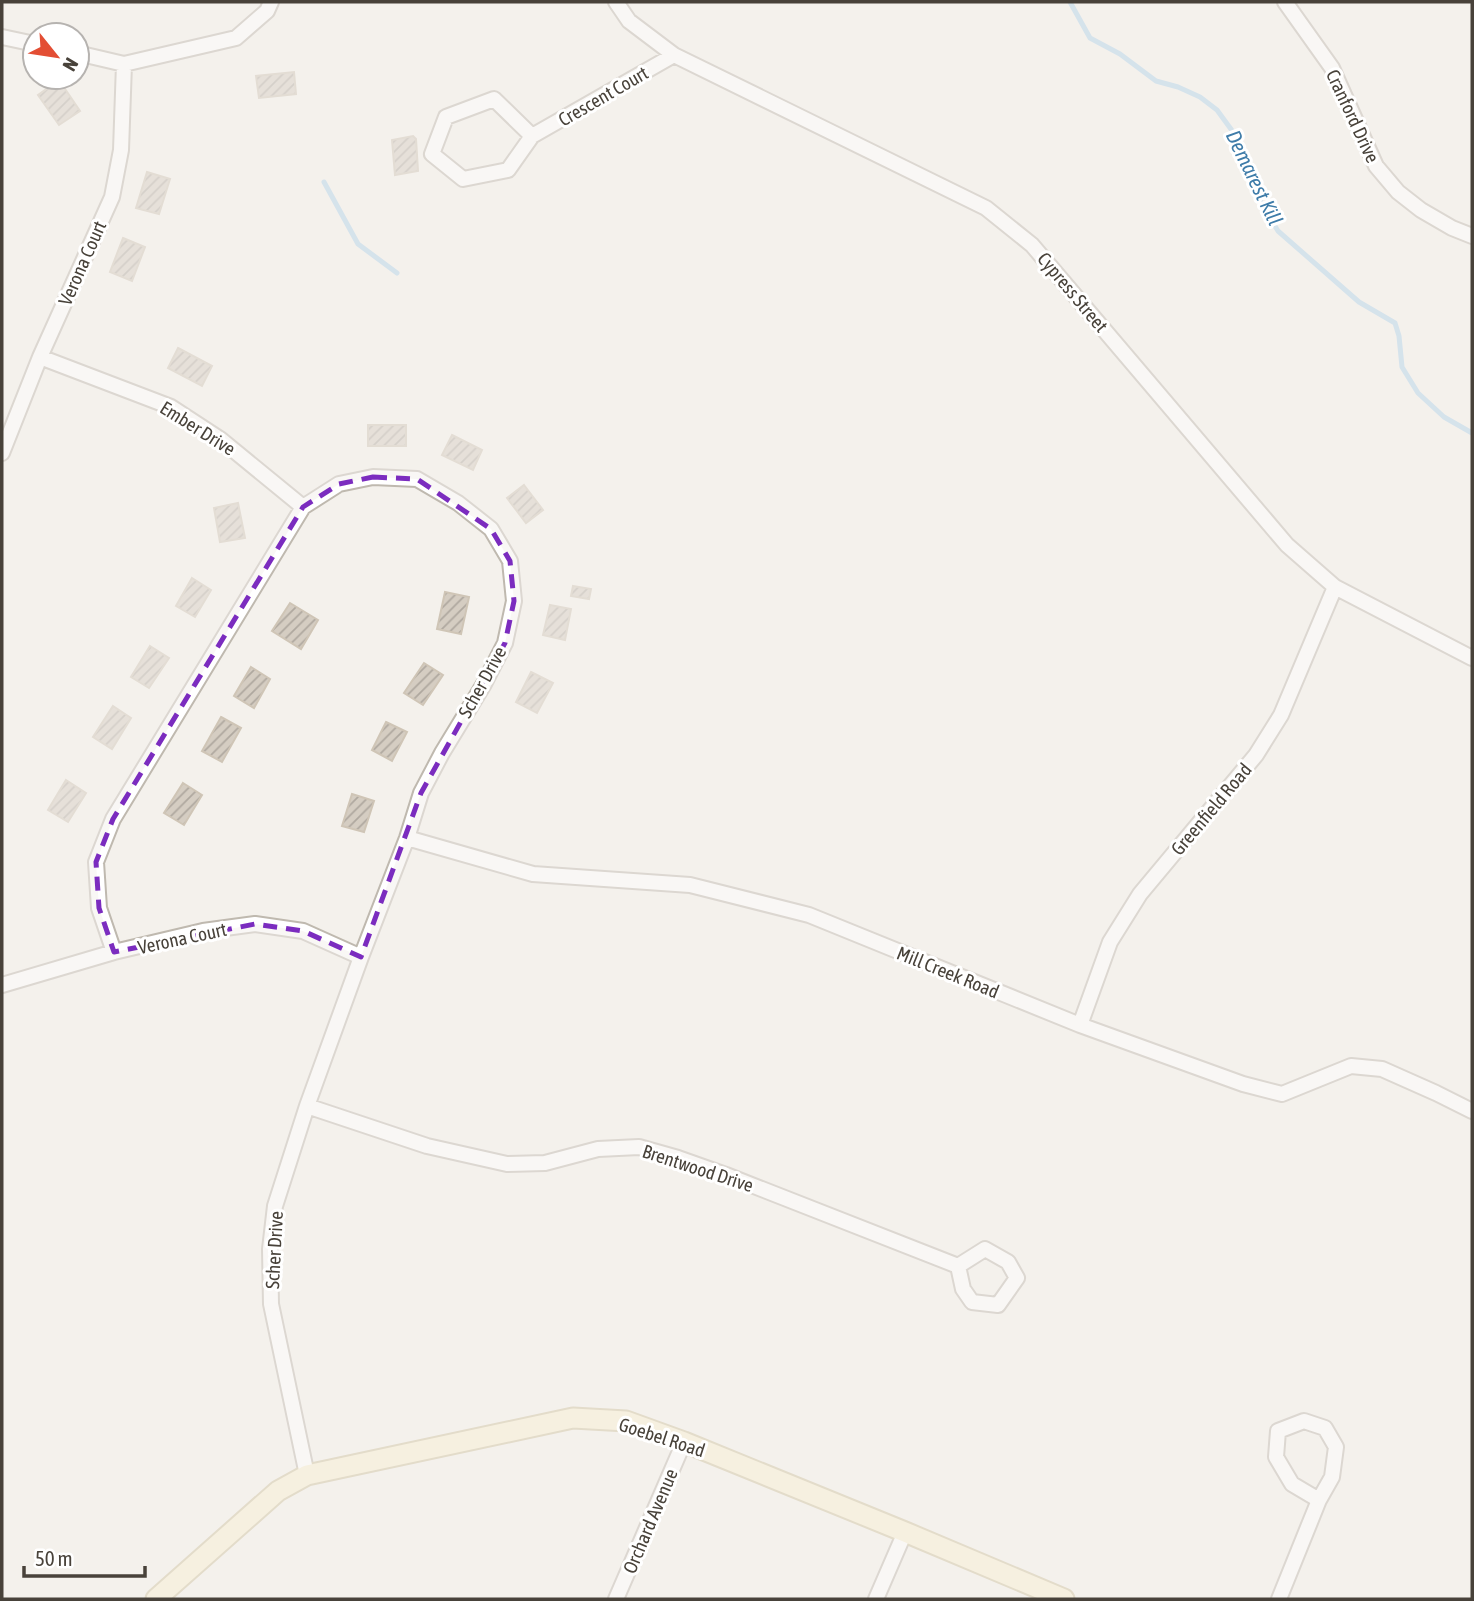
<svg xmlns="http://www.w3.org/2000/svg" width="1474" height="1601" viewBox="0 0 1474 1601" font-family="'Asap Condensed',sans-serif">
  <defs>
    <pattern id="building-hatch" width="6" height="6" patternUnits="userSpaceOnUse" patternTransform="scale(1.75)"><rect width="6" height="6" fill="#d5cdc2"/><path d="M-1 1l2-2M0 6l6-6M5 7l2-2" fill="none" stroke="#afa89f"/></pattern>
  </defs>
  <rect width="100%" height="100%" fill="#f4f1ec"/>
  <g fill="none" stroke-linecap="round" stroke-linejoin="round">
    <path stroke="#afd2e9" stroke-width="5" d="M1070,2L1090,38L1120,54L1156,81L1178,87L1200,97L1217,110L1236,136L1262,205L1278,231L1359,302L1395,323L1399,336L1402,367L1418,393L1444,417L1472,433
      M324,182L358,244L397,273"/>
  </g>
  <path fill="url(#building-hatch)" stroke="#cfc5b6" stroke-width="2" d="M294,72L296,94L259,98L256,76Z
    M59,80L80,111L59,125L38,95Z
    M413,136L416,139L418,171L395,175L392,140Z
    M147,172L170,179L159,214L136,208Z
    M123,238L145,247L132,281L110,272Z
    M178,348L212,366L202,386L168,368Z
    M368,425H406V446H368Z
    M452,435L482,450L473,470L442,455Z
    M524,485L543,510L526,523L507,498Z
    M238,503L245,538L220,542L214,508Z
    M192,578L211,590L195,617L176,606Z
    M573,586L591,589L589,599L571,596Z
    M445,592L469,597L461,634L437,629Z
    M290,603L318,620L301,649L272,631Z
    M550,605L571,609L565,640L543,635Z
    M150,646L169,658L149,688L131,677Z
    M424,663L443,675L423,705L404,693Z
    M251,667L270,679L254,708L234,696Z
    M531,672L553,683L537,713L516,702Z
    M113,706L131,718L112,749L93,737Z
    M221,717L241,728L222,762L202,751Z
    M386,722L407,732L392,761L372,750Z
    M66,780L86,793L68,822L48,810Z
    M183,783L202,795L184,825L164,813Z
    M352,794L374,801L364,832L342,826Z"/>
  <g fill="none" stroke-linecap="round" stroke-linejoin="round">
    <g stroke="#bfb9af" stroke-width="18">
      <path id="street" d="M616,2L629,21L674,55L986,208L1032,245L1287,545L1335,587L1472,658
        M1285,2L1332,68L1376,166L1398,192L1421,210L1452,228L1472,236
        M2,37L35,44
        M77,53L124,64L236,38L267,11L271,2
        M532,136L494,99L446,117L432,154L463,179L508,170L532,136L674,55
        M40,357L171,407L220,439L303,507
        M2,453L40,357L112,197L121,150L124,64
        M407,838L533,874L690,885L809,915L1080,1025L1243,1084L1282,1094L1351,1066L1382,1069L1436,1093L1472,1111
        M114,952L99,908L96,862L113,819L303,507L339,484L373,477L417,479L458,503L491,529L510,561L514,601L505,643L484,684L442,753L421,793L407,838L361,957L307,1106L275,1206L270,1249L271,1304L307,1475
        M2,985L114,952L203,931L255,924L303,931L361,957
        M1080,1025L1110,942L1140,894L1256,755L1281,715L1335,587
        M307,1106L427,1146L507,1164L545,1163L598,1149L639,1147L678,1158L726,1175L958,1266L963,1289L972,1302L998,1305L1017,1278L1008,1262L985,1249L958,1266
        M616,1599L684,1442
        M876,1599L905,1532
        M1279,1599L1319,1500L1332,1477L1336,1447L1325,1428L1304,1421L1278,1431L1276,1457L1292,1484L1319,1500"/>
    </g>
    <g stroke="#cec3a0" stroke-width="23">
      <path id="secondary" d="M156,1599L278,1491L307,1475L573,1418L626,1421L684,1442L905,1532L1064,1599"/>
    </g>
    <use href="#street" stroke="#fff" stroke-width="14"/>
    <use href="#secondary" stroke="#f9efd0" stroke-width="19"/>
  </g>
  <path d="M0 0H1474V1601H0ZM373,477L417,479L491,529L510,561L514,601L505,643L421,793L361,957L303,931L255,924L114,952L99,908L96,862L113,819L303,507L339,484Z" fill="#f4f1ec" fill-opacity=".55" fill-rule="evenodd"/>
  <path fill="none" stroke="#7b2cbf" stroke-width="5" stroke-dasharray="14 9" stroke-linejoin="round" d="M373,477L417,479L491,529L510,561L514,601L505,643L421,793L361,957L303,931L255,924L114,952L99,908L96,862L113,819L303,507L339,484Z"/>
  <g text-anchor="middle" stroke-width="6" stroke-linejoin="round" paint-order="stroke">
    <g font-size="19" fill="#48423a" stroke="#fff">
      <text transform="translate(603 96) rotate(-30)" y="7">Crescent Court</text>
      <text transform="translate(1353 116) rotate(65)" y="7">Cranford Drive</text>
      <text transform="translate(82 263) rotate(-66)" y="7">Verona Court</text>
      <text transform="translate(1073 292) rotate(50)" y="7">Cypress Street</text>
      <text transform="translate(198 428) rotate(32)" y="7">Ember Drive</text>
      <text transform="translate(482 682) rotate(-61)" y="7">Scher Drive</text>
      <text transform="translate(1211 809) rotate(-50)" y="7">Greenfield Road</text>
      <text transform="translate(182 938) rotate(-12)" y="7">Verona Court</text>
      <text transform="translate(948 972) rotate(22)" y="7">Mill Creek Road</text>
      <text transform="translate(698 1168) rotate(18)" y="7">Brentwood Drive</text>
      <text transform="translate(274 1250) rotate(-87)" y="7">Scher Drive</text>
      <text transform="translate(662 1437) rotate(18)" y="7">Goebel Road</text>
      <text transform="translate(650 1521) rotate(-67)" y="7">Orchard Avenue</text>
    </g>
    <g font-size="21" font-style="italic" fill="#3e7ca9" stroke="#fff">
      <text transform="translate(1254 178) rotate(64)" y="7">Demarest Kill</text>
    </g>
  </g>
  <rect width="1474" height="1601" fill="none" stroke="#48423a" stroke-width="7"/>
  <g transform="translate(56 56) rotate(120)"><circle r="33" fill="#ffffff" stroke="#b6b3b0" stroke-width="2"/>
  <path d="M0-5L12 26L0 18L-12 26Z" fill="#e34e34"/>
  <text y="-10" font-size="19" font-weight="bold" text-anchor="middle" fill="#48423a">N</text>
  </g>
  <path d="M24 1566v10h121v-10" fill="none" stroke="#48423a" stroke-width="3.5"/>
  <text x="35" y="1566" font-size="21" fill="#48423a" stroke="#ffffff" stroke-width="5" paint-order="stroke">50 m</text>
</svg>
